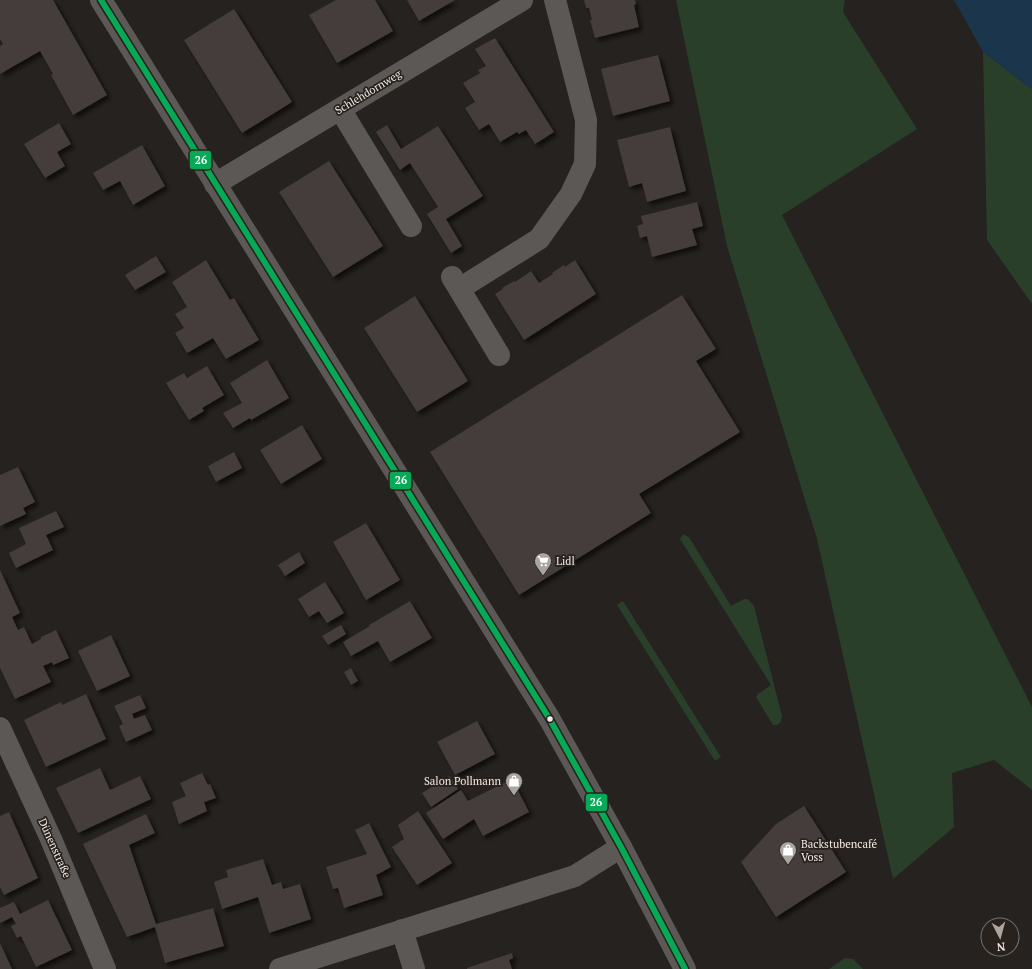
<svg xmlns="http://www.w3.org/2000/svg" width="1032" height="969" viewBox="0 0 1032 969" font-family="'PT Serif',serif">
  <defs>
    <filter id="shadow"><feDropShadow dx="3.5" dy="3.5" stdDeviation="2" flood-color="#0009"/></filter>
  </defs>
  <rect width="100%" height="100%" fill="#25221f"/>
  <path fill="#293f29" d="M676,0H845L843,12L917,129L782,215L1032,707V790L994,760L952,773L954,827L893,879L817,539L727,246Z
    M983,52L1032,89V304L987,240Z
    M683,534L689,537L731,606L744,599H748L754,606L782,716L781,722L777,725H773L756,697L758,694L771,685L680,539Z
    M623,601L721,757L715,761L617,605Z
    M845,958L853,959L863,969H829Z"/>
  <path fill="#1b364c" d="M954,0H1032V89L983,52Z"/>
  <path fill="#453c3a" filter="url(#shadow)" d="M0,0H53L107,95L73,115L51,75L53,74L40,51L0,74V46L3,44L0,39Z
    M336,0H375L393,31L337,63L309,15Z
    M407,0H455L419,21Z
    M584,0H635L636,4L634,5L639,27L595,38L590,20H592L589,8H586Z
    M234,9L292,102L242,133L184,40Z
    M495,38L554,132L535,144L526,130L519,134L517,132L500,142L489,124L479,130L465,108L475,102L463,83L480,73L478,70L486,66L475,49Z
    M658,55L670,101L613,116L601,69Z
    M59,123L71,144L57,152L65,166L45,178L24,144Z
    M387,125L401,149L438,126L483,196L446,219L462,246L451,253L427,214L438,207L410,163L400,170L376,132Z
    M670,127L686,191L647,202L642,183L629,187L617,140Z
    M142,145L165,186L133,205L120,181L103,190L93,173Z
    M329,161L383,246L333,277L279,192Z
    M697,202L703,226L692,229L697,245L652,257L647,236L640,238L637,226L643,224L641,216Z
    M156,256L166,272L135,290L125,275Z
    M206,260L230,300L234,298L259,340L226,359L213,338L187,353L175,333L184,328L175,314L187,307L172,282Z
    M575,260L596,294L524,340L495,294L503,289L502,288L514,281L515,282L531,271L539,283L553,274L552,273L564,265L565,267Z
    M682,295L716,349L696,361L740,432L639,494L651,513L519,595L430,452Z
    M415,296L468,381L417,412L364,328Z
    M267,360L289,398L251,420L250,418L233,428L223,413L242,403L230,383Z
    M207,366L224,395L202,408L204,411L189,420L166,383L184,373L187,378Z
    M302,425L322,459L281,484L260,450Z
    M234,452L242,468L216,482L208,466Z
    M18,467L35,502L23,508L26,514L0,526V475Z
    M56,511L64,527L46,535L53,550L16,568L9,553L26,544L19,528Z
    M366,523L400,580L366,600L333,542Z
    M299,552L305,563L285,576L278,565Z
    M0,570L20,613L12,617L18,630L24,627L32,644L41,639V637L56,630L69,658L53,665L52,662L43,666L51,682L15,699L0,668Z
    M325,582L344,613L327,623L319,611L309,617L298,599Z
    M410,601L432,638L390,662L378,641L351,656L343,642L370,626L369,625Z
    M341,625L346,634L328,645L322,636Z
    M111,635L130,676L97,691L78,651Z
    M351,668L358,681L351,685L344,672Z
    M86,694L106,739L46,767L24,720L61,702L62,705Z
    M140,695L146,708L132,714L134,719L145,715L152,730L126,742L119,726L123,724L114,706Z
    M477,721L495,754L455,775L437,742Z
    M100,768L110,790L140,776L151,799L78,833L56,788Z
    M202,773L208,785L210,784L216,798L204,802L207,811L179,824L172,802L186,796L180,783Z
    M450,776L458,789L431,807L422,793Z
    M512,779L529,812L483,836L474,819L443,839L426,813L461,790L468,801Z
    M804,806L846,872L776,917L741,862L776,824Z
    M418,811L452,863L417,885L392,847L404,839L398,825Z
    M9,812L38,878L4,895L0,887V816Z
    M146,814L155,833L129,845L156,924L213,908L224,946L165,963L155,927L127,937L83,844Z
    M369,823L391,867L376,875L383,895L344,908L338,888L333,889L326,867L367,854L355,830Z
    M263,859L272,885L281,882L283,889L300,884L311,919L269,933L258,897L222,909L214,882L228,877L226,870Z
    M48,900L72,950L36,967L21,936L17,938L11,926L16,924L12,917L0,923V908L14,902L20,914Z
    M0,943L12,969H0Z
    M512,953L513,958L509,960L512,969H467V968Z"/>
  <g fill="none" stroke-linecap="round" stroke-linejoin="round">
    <path stroke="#5b5856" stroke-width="22" d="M340,109L411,226
      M215,184L522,0
      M452,277L499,355
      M459,289L539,239L571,194L585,164L586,120L555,0
      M0,728L51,839L105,969
      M402,930L414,969
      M280,969L575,876L621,847"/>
    <path stroke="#5b5856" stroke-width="22" d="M101,0L549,718L621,847L685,969"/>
    <g stroke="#28211c" stroke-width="9">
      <path id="bus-1" d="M101,0L549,718L621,847L685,969"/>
    </g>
    <use href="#bus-1" stroke="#06aa56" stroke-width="6"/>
  </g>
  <defs>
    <g id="supermarket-pin" transform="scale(0.9)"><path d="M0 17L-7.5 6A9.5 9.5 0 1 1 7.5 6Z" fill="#a9a5a1" stroke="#28211c"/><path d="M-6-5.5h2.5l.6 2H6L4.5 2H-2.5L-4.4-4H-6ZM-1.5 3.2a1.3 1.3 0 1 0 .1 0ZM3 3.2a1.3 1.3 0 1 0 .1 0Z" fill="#fff"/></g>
    <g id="shop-pin" transform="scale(0.9)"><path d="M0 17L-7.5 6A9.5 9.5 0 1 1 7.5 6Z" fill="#a9a5a1" stroke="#28211c"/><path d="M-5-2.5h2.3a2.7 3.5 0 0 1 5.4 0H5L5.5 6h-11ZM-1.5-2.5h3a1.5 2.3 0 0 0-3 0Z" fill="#fff"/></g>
  </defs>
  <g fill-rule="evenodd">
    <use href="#supermarket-pin" x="543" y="561"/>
    <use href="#shop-pin" x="514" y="781"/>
    <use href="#shop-pin" x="788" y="850"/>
  </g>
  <circle fill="#f0ebe7" stroke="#28211c" stroke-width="1.5" cx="550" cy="719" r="3.5"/>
  <g text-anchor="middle" stroke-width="3.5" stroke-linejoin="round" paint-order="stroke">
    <g font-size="11" fill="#f0ebe7" stroke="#28211c">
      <text transform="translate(368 92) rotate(-31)" y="4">Schlehdornweg</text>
      <text transform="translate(55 848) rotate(66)" y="4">Dünenstraße</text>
    </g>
    <g font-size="11" fill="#f0ebe7" stroke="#28211c" text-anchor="start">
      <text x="556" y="565">Lidl</text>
      <text x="501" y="785" text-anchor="end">Salon Pollmann</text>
      <text x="801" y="848">Backstubencafé<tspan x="801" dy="13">Voss</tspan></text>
    </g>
  </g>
  <g stroke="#28211c" stroke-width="1.5">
    <rect x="189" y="150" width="23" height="20" rx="4" fill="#06aa56"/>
    <rect x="389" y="471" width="23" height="19" rx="4" fill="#06aa56"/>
    <rect x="585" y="793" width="23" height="19" rx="4" fill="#06aa56"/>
  </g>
  <g font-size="11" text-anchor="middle" font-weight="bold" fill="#fff">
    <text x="201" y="164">26</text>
    <text x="401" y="484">26</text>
    <text x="596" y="806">26</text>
  </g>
  <g transform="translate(1000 937) rotate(174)"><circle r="19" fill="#28211c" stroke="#78726d"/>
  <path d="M0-3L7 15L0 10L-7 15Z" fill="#a9a5a1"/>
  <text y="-6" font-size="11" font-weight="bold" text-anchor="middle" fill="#f0ebe7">N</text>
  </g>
</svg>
